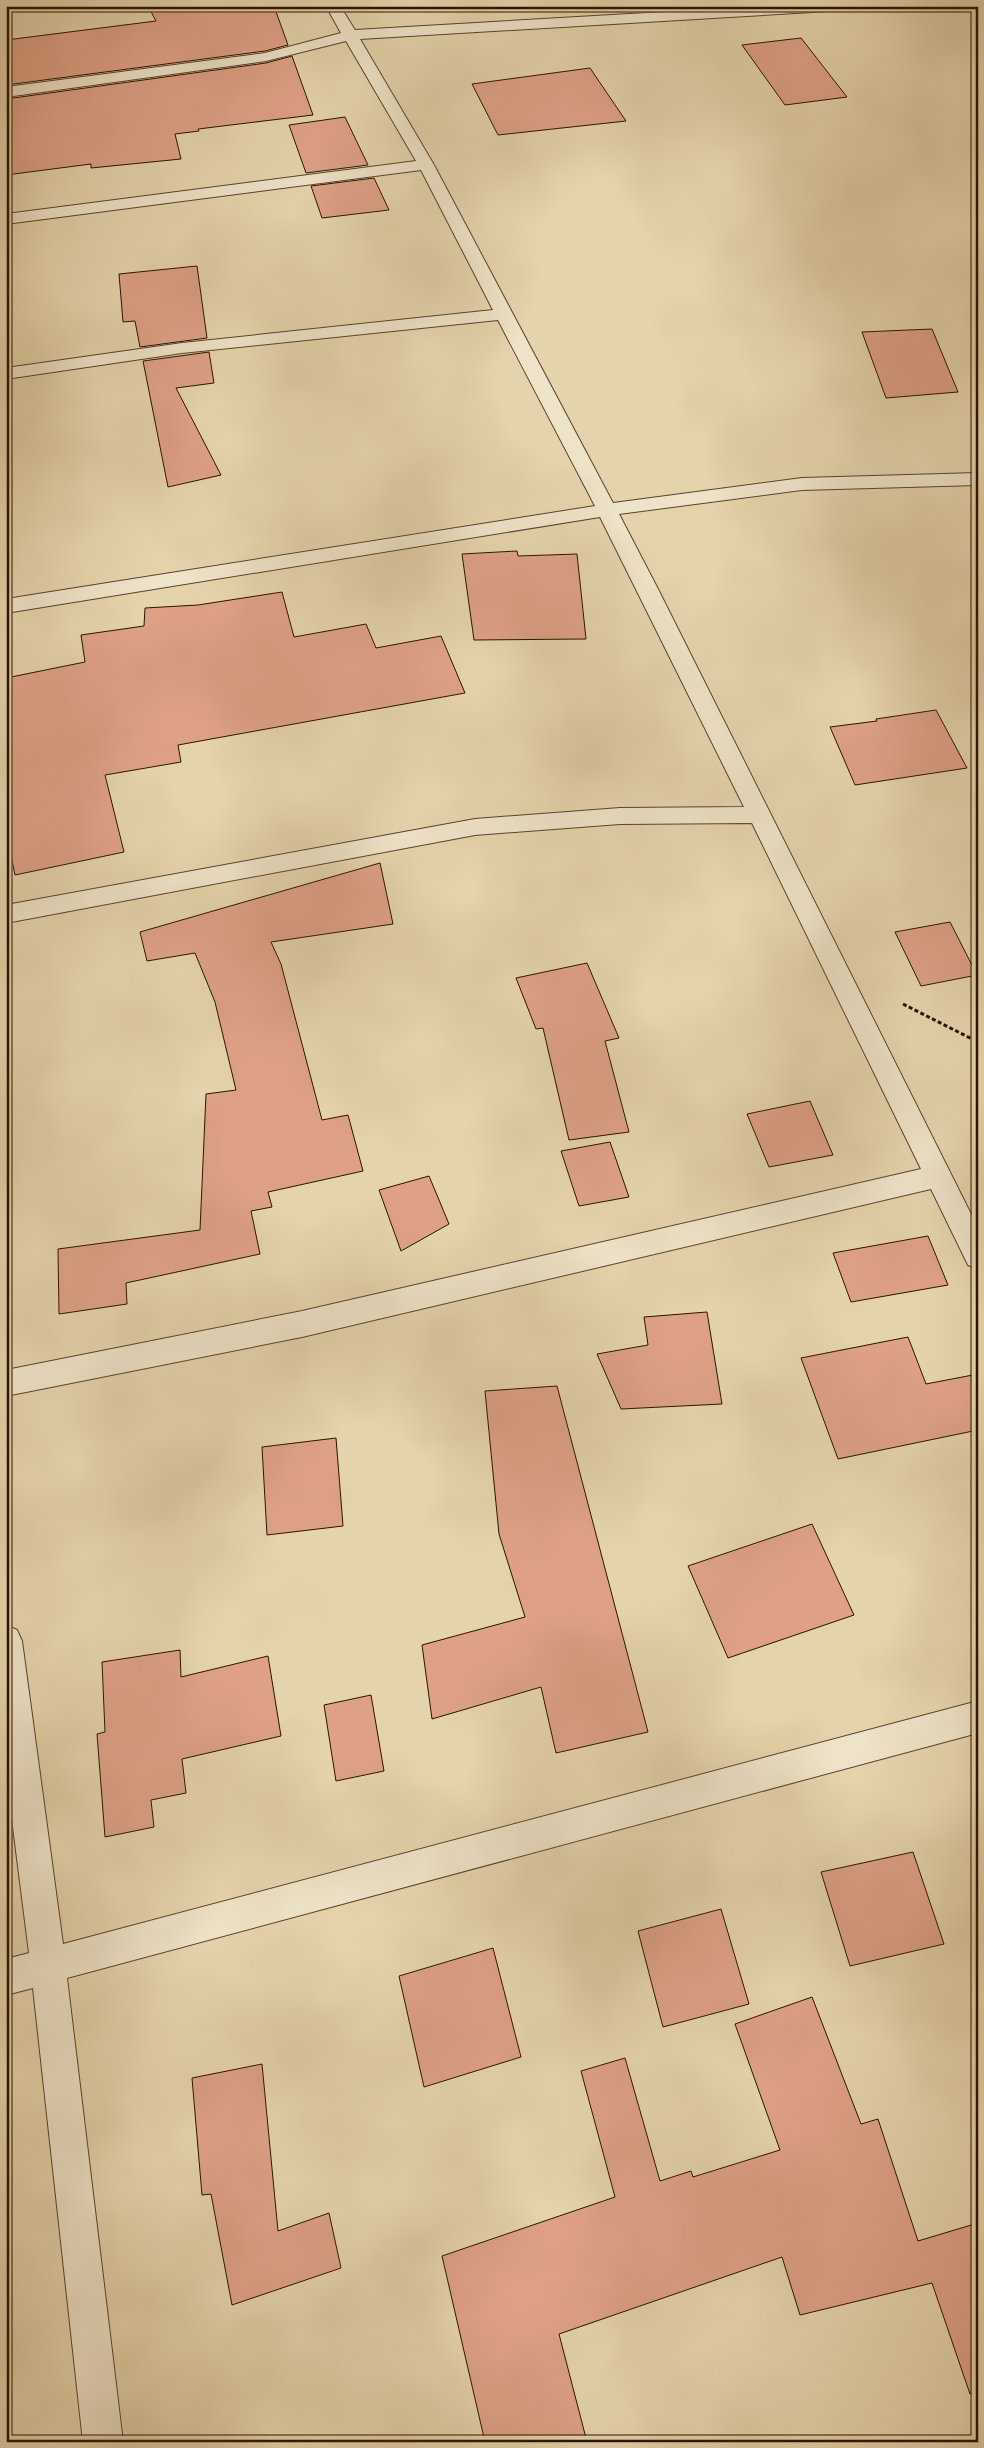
<svg xmlns="http://www.w3.org/2000/svg" width="984" height="2448" viewBox="0 0 984 2448" font-family="'IM FELL English',serif">
  <rect width="100%" height="100%" fill="#e5d3ab"/>
  <filter id="stains"><feTurbulence type="fractalNoise" baseFrequency=".004" numOctaves="4"/><feColorMatrix values="0 0 0 0 .2 0 0 0 0 .09 0 0 0 0 .02 0 0 0 .5 -.17"/></filter>
  <radialGradient id="worn" r=".72"><stop offset=".6" stop-color="#630" stop-opacity="0"/><stop offset="1" stop-color="#630" stop-opacity=".3"/></radialGradient>
  <path fill="#dea186" stroke="#2a1301" d="M148,6H274L288,45L265,51L6,85V40L156,21Z
    M801,38L847,97L785,105L742,45Z
    M292,56L313,115L198,129L199,131L175,134L181,159L91,168V164L6,175V99L266,63Z
    M590,68L626,121L498,135L472,84Z
    M345,117L368,165L306,173L289,125Z
    M374,178L389,210L322,218L311,186Z
    M197,266L207,338L140,347L135,321L123,322L119,274Z
    M932,329L958,392L886,398L862,332Z
    M209,352L214,383L176,388L221,475L168,487L143,361Z
    M517,551L518,556L577,554L586,639L474,640L462,554Z
    M282,592L294,637L366,624L376,648L441,636L465,693L178,745L181,762L105,775L124,852L15,875L6,832V678L85,662L81,635L144,626L145,608L198,605Z
    M936,710L967,768L855,785L830,727L877,721L876,719Z
    M380,863L393,924L271,942L281,964L322,1120L348,1115L363,1171L268,1192L272,1207L251,1211L260,1254L126,1283L127,1304L59,1314L58,1249L200,1230L206,1094L236,1090L215,1002L195,953L147,961L140,932Z
    M950,922L977,975L921,986L895,932Z
    M587,963L619,1038L605,1041L629,1132L569,1140L543,1028L536,1029L516,978Z
    M810,1101L833,1155L769,1167L747,1114Z
    M610,1142L629,1197L579,1206L561,1151Z
    M429,1176L449,1224L401,1251L379,1190Z
    M928,1236L948,1285L851,1302L833,1253Z
    M707,1312L722,1404L621,1409L597,1354L648,1345L644,1317Z
    M908,1337L926,1384L978,1374V1430L838,1459L801,1358Z
    M557,1386L648,1732L556,1753L541,1687L432,1719L422,1645L525,1617L499,1534L485,1391Z
    M336,1438L343,1526L267,1535L262,1447Z
    M812,1524L854,1615L728,1658L688,1566Z
    M180,1650L181,1677L268,1656L281,1736L182,1759L186,1793L151,1800L154,1827L105,1837L97,1734L105,1732L102,1662Z
    M371,1695L384,1771L336,1781L324,1705Z
    M913,1852L944,1944L850,1966L821,1872Z
    M721,1909L749,2004L663,2027L638,1931Z
    M493,1948L521,2057L424,2087L399,1976Z
    M812,1997L861,2124L878,2119L918,2241L978,2223V2393L970,2394L932,2283L800,2315L782,2257L559,2334L587,2442H485L442,2256L615,2197L581,2071L625,2058L660,2181L691,2171L693,2177L780,2150L735,2024Z
    M262,2064L278,2231L329,2213L341,2268L232,2305L211,2194L202,2195L192,2078Z"/>
  <g fill="none" stroke-linecap="round" stroke-linejoin="round">
    <g stroke="#59432c" stroke-width="2">
      <path id="minor" d="M326,6H340L355,30L768,6H853L846,10L360,39L434,165L613,503L802,478L978,473V485L802,490L619,514L658,589L978,1228V1269L968,1265L931,1189L302,1337L6,1396V1370L302,1311L921,1169L752,823L620,824L475,835L6,923V905L475,819L620,808L744,807L600,517L6,613V599L595,506L498,320L182,353L6,379V368L182,343L493,310L421,170L6,224V214L416,161L346,41L266,61L6,97V87L265,53L341,33Z
        M6,1625L17,1630L22,1641L63,1944L978,1701V1733L67,1978L123,2442H83L33,1988L6,1995V1959L29,1953L6,1772Z"/>
    </g>
    <path stroke="#2a1301" stroke-width="3" stroke-dasharray="4 2.5" stroke-linecap="butt" d="M903,1004L978,1042"/>
    <use href="#minor" fill="#eee2c8" fill-rule="evenodd"/>
  </g>
  <rect width="984" height="2448" fill="none" stroke="#e5d3ab" stroke-width="25"/>
  <rect x="8" y="8" width="969" height="2433" fill="none" stroke="#2a1301" stroke-width="2.5"/>
  <rect x="12" y="12" width="959" height="2423" fill="none" stroke="#2a1301"/>
  <rect width="100%" height="100%" filter="url(#stains)"/>
  <rect width="100%" height="100%" fill="url(#worn)"/>
</svg>
